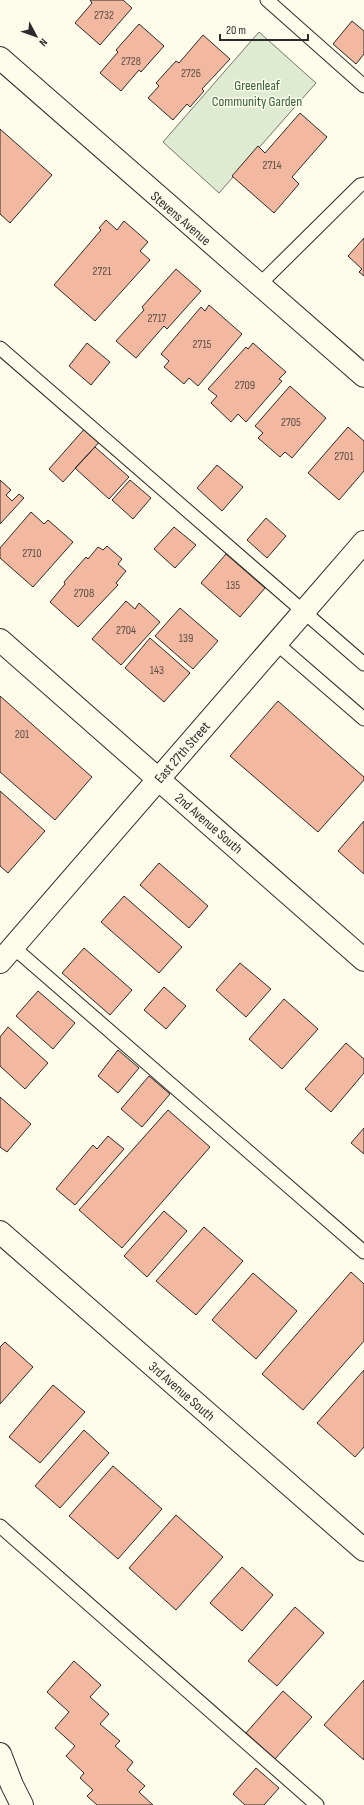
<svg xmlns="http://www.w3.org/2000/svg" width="364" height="1805" viewBox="0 0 364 1805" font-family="'Sofia Sans Condensed',sans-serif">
  <rect width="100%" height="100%" fill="#fdfbea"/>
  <path fill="#deebd1" stroke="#74746e" d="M259,32L316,83L219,193L163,142Z"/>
  <path fill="#f2b8a0" stroke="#2b2b2b" d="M90,0H123L132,8L100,45L75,23L92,3Z
    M352,21L364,31V54L356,64L333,44Z
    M139,24L164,46L141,72L139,70L121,91L100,73L118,52L116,50Z
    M203,35L230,59L202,89L204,91L190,107L187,104L173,120L148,98L159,86L156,83L176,61L179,63Z
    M300,113L327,137L292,177L299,184L274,213L232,176L258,146L265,153Z
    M0,129L52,175L10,223L0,214Z
    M106,220L117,230L124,221L148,242L140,251L150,260L95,321L54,285L101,230L99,228Z
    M364,238V276L359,272L362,269L348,256Z
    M176,269L201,291L167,329L164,326L136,358L116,341L144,310L142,307Z
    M209,305L242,334L198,386L189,378L184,384L164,367L169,361L161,354L201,307L205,311Z
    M87,343L110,362L91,385L69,366Z
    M253,343L286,372L279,379L282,381L246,422L238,414L231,422L211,403L217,396L208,389L246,347L248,349Z
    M290,386L326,418L292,458L285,452L280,457L258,438L263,433L255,426Z
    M87,426L102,439L63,482L49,469Z
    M348,427L364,441V471L339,500L308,473Z
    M95,447L129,477L109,499L75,468Z
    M217,465L243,487L222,511L197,488Z
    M0,480L11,490L6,495L12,501L19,494L24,498L0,524Z
    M130,480L151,498L133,519L112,500Z
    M31,512L44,524L48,520L73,542L33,587L0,558V548Z
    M266,518L286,536L267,558L247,540Z
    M174,527L196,545L175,568L154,549Z
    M107,546L122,559L118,564L126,571L116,583L118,585L78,627L50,602L65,584L64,582L86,557L88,559L98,547L103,550Z
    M226,554L265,588L240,617L201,583Z
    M126,601L135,609L139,603L160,622L121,665L92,639Z
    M180,608L218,641L193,669L155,636Z
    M150,638L190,673L164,702L125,668Z
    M0,696L92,777L55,820L0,772Z
    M278,701L364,777V780L318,832L230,756Z
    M0,791L45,831L8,873L0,866Z
    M364,821V874L338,851Z
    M159,863L208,906L189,928L140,885Z
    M124,896L182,947L159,973L101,922Z
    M84,948L132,990L110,1015L62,973Z
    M240,963L271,989L246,1017L216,990Z
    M164,987L186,1006L166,1029L144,1010Z
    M38,991L75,1023L53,1049L16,1016Z
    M284,999L318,1029L282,1069L249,1039Z
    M8,1027L48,1063L25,1089L0,1066V1037Z
    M346,1043L364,1059V1073L331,1112L305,1089Z
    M118,1050L139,1068L118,1093L98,1076Z
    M149,1076L170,1094L142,1127L121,1109Z
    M0,1097L31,1124L7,1152L0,1147Z
    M168,1110L210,1147L122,1248L79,1210Z
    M364,1128V1154L351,1143Z
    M108,1136L124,1149L75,1205L56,1189L93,1145L97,1149Z
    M164,1211L187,1231L147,1277L124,1256Z
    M204,1227L243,1261L196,1315L156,1281Z
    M351,1272L364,1284V1341L303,1410L262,1374Z
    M253,1273L297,1311L256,1359L212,1320Z
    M5,1342L33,1367L0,1404V1347Z
    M364,1370V1447L355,1457L317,1423Z
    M53,1385L85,1412L40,1463L9,1437Z
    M84,1430L109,1453L60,1508L35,1486Z
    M113,1466L162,1509L118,1559L69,1516Z
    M176,1515L223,1557L176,1610L129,1568Z
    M242,1567L273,1595L242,1631L210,1603Z
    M295,1607L324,1633L277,1686L248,1661Z
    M74,1661L101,1685L90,1697L109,1714L100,1724L120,1741L115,1746L133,1762L127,1770L145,1786L139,1792L153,1805H97L87,1796L93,1790L80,1778L84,1773L66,1756L75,1746L55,1728L69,1712L47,1692Z
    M364,1680V1760L324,1725Z
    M283,1691L312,1717L275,1759L246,1733Z
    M256,1768L279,1788L264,1805H245L233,1794Z"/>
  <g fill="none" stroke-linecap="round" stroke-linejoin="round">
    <g stroke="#2b2b2b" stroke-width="15">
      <path id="lane" d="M267,0L364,86
        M258,286L360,185L364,184
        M0,348L364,664
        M276,643L364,719
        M13,947L364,1252
        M0,1526L317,1805"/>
    </g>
    <g stroke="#2b2b2b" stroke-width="24">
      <path id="street" d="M0,58L364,376
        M0,640L364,960
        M0,962L364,542
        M0,1232L364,1550
        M0,1754L12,1785L22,1805"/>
    </g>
    <use href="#lane" stroke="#fdfbea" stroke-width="13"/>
    <use href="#street" stroke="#fdfbea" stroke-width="22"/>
  </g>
  <g text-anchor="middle" stroke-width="3" stroke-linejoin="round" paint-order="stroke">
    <g font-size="12" fill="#5d4e48">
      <text x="104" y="19">2732</text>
      <text x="131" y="65">2728</text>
      <text x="191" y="77">2726</text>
      <text x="272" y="169">2714</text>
      <text x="102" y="275">2721</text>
      <text x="157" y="322">2717</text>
      <text x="202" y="348">2715</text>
      <text x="245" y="389">2709</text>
      <text x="291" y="426">2705</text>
      <text x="344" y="460">2701</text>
      <text x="32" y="557">2710</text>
      <text x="233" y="589">135</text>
      <text x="84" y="597">2708</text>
      <text x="126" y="634">2704</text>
      <text x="186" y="642">139</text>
      <text x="157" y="674">143</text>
      <text x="22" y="738">201</text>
    </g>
    <g font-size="14" fill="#34623c" stroke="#fdfbea">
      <text x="257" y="90">Greenleaf<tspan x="257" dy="16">Community Garden</tspan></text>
    </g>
    <g font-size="14" fill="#2b2b2b" stroke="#fdfbea">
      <text transform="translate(181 218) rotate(41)" y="5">Stevens Avenue</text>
      <text transform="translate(182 752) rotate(-49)" y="5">East 27th Street</text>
      <text transform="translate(209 823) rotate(41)" y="5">2nd Avenue South</text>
      <text transform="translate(182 1391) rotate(41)" y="5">3rd Avenue South</text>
    </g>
  </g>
  <g transform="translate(36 36) rotate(131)" stroke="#fdfbea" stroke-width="3" paint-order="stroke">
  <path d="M0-3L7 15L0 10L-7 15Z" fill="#2b2b2b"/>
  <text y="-6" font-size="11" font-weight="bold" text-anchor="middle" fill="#2b2b2b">N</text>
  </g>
  <path d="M220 34v6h88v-6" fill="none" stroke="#2b2b2b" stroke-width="2"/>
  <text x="226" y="34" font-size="12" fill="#2b2b2b" stroke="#fdfbea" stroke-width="3" paint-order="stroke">20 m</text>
</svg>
